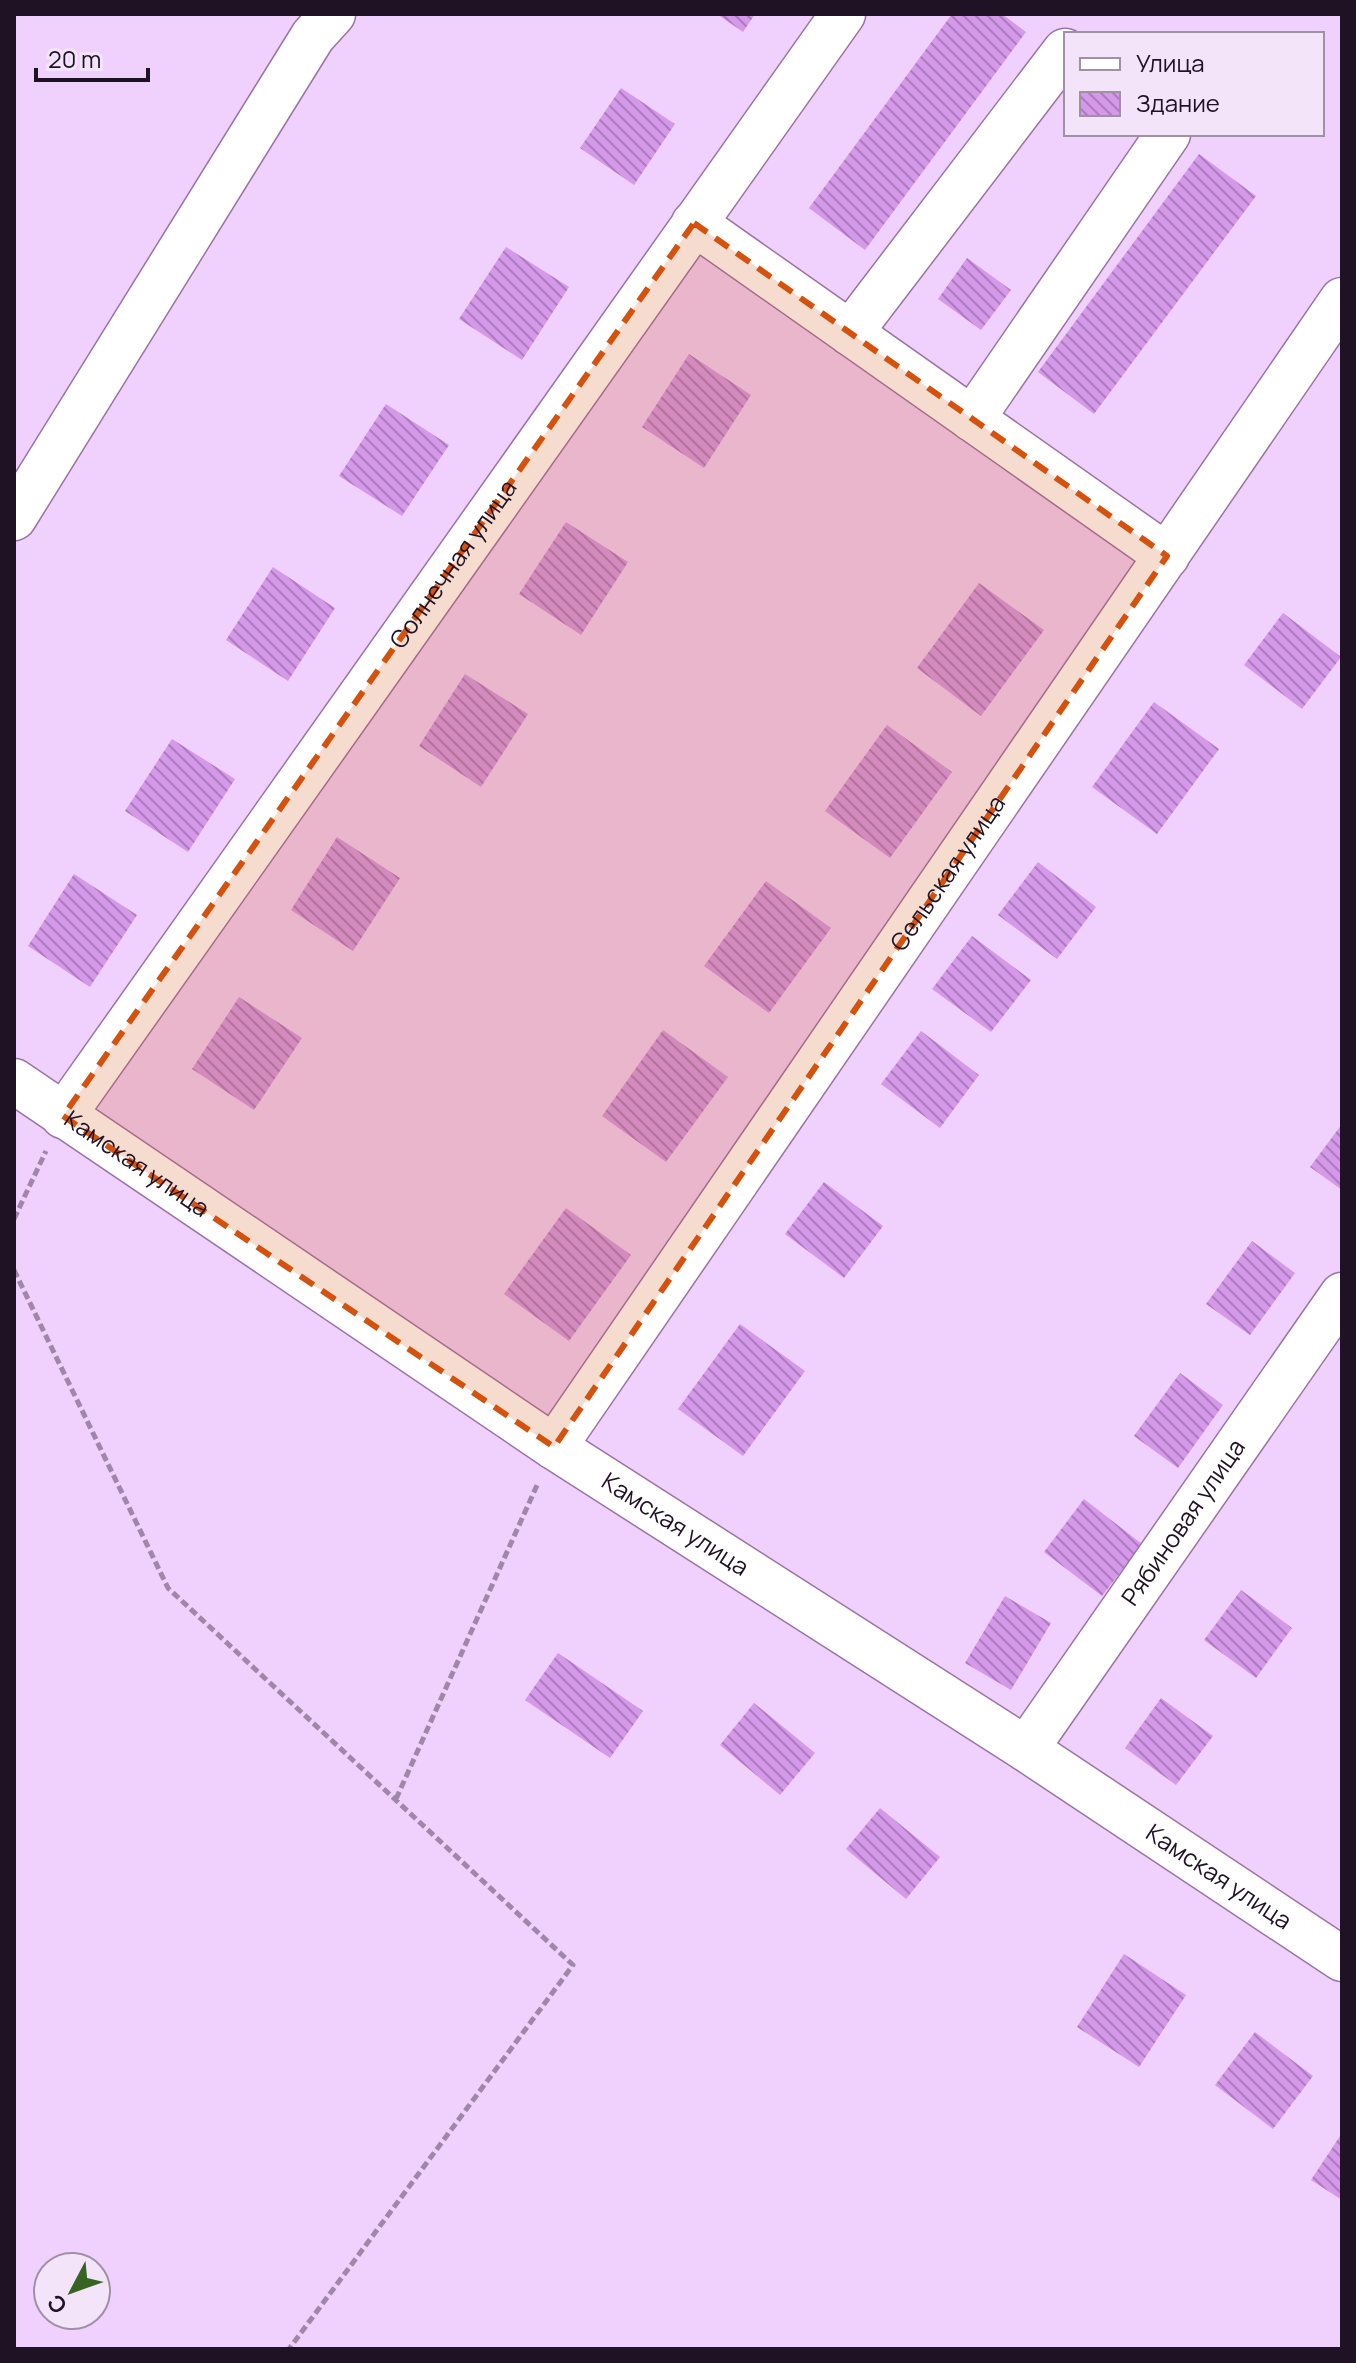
<svg xmlns="http://www.w3.org/2000/svg" width="1356" height="2363" viewBox="0 0 1356 2363" font-family="Manrope,sans-serif">
  <defs>
    <pattern id="building-back-hatch" width="6" height="6" patternUnits="userSpaceOnUse" patternTransform="scale(2)"><rect width="6" height="6" fill="#d499e9"/><path d="M-1 5l2 2M0 0l6 6M5-1l2 2" fill="none" stroke="#ac7bbd"/></pattern>
  </defs>
  <rect width="100%" height="100%" fill="#f0d0fc"/>
  <path fill="url(#building-back-hatch)" d="M717,14H755L743,32Z
    M952,14H1002L1026,32L865,250L809,208Z
    M621,88L675,124L634,185L580,148Z
    M1199,154L1256,196L1094,414L1038,372Z
    M506,247L569,287L522,360L459,319Z
    M967,258L1011,290L981,330L938,299Z
    M689,354L751,395L704,468L642,427Z
    M386,404L449,445L402,516L339,476Z
    M566,522L628,562L581,635L519,594Z
    M273,567L335,608L288,681L226,640Z
    M979,583L1044,630L981,716L917,668Z
    M1283,613L1341,657L1302,709L1244,665Z
    M465,674L528,714L481,787L419,746Z
    M1154,702L1219,749L1157,834L1092,787Z
    M887,725L952,772L890,858L825,811Z
    M172,739L235,779L188,852L125,811Z
    M337,837L400,878L353,951L291,910Z
    M1038,862L1096,907L1057,959L998,915Z
    M74,874L137,915L90,987L28,946Z
    M766,881L831,928L769,1013L704,966Z
    M972,936L1031,980L991,1032L932,989Z
    M239,997L302,1038L254,1110L192,1069Z
    M663,1030L728,1077L666,1162L602,1116Z
    M921,1031L979,1075L940,1128L881,1084Z
    M1342,1124V1190L1310,1167Z
    M824,1182L883,1226L844,1278L785,1234Z
    M566,1208L631,1255L569,1341L504,1294Z
    M1252,1241L1295,1273L1250,1335L1206,1304Z
    M740,1324L805,1371L743,1456L678,1409Z
    M1180,1373L1223,1405L1178,1468L1134,1436Z
    M1084,1499L1142,1544L1102,1596L1044,1552Z
    M1241,1590L1292,1628L1256,1678L1204,1640Z
    M1005,1596L1051,1623L1011,1690L965,1663Z
    M558,1653L643,1711L610,1758L525,1700Z
    M1161,1698L1213,1736L1176,1785L1125,1748Z
    M754,1703L815,1753L780,1795L720,1745Z
    M880,1808L940,1857L906,1899L846,1849Z
    M1124,1954L1186,1995L1139,2067L1077,2027Z
    M1255,2032L1313,2076L1273,2129L1215,2085Z
    M1342,2133V2200L1311,2180Z"/>
  <g fill="none" stroke-linecap="round" stroke-linejoin="round">
    <g stroke="#9974a6" stroke-width="47">
      <g id="minor">
        <path d="M694,223L1167,556"/>
        <path d="M850,333L1065,51"/>
        <path d="M972,419L1168,134"/>
        <path d="M14,518L313,36L333,14"/>
        <path id="s1" d="M14,1081L554,1447L1026,1749L1342,1959"/>
        <path id="s2" d="M63,1116L843,14"/>
        <path id="s3" d="M554,1447L1342,300"/>
        <path id="s4" d="M1026,1749L1342,1295"/>
      </g>
    </g>
    <path stroke="#a087a9" stroke-width="5" stroke-dasharray="8 4" stroke-linecap="butt" d="M14,1219L46,1151
      M14,1270L168,1588L573,1965L289,2349
      M396,1799L538,1483"/>
    <use href="#minor" stroke="#fff" stroke-width="44"/>
  </g>
  <path fill="#d4520e" fill-opacity="0.2" stroke="#d4520e" stroke-width="6" stroke-dasharray="16 10" stroke-linejoin="round" d="M694,223L1167,556L554,1447L63,1116Z"/>
  <g text-anchor="middle" stroke-width="6" stroke-linejoin="round" paint-order="stroke">
    <g font-size="24" fill="#201225" stroke="#f4e4fa">
      <text dy="8" stroke="none"><textPath href="#s2" startOffset="676">Солнечная улица</textPath></text>
      <text dy="8" stroke="none"><textPath href="#s3" startOffset="696">Сельская улица</textPath></text>
      <text dy="8" stroke="none"><textPath href="#s1" startOffset="148">Камская улица</textPath></text>
      <text dy="8" stroke="none"><textPath href="#s4" startOffset="276">Рябиновая улица</textPath></text>
      <text dy="8" stroke="none"><textPath href="#s1" startOffset="796">Камская улица</textPath></text>
      <text dy="8" stroke="none"><textPath href="#s1" startOffset="1444">Камская улица</textPath></text>
    </g>
  </g>
  <rect width="1356" height="2363" fill="none" stroke="#201225" stroke-width="32"/>
  <rect x="1064" y="32" width="260" height="104" fill="#f4e4fa" stroke="#9f90a5" stroke-width="2"/>
  <rect x="1080" y="58" width="40" height="12" fill="#ffffff" stroke="#9f90a5" stroke-width="2"/>
  <text x="1136" y="72" font-size="24" fill="#201225">Улица</text>
  <rect x="1080" y="92" width="40" height="24" fill="url(#building-back-hatch)" stroke="#9f90a5" stroke-width="2"/>
  <text x="1136" y="112" font-size="24" fill="#201225">Здание</text>
  <g transform="translate(72 2291) rotate(229)"><circle r="38" fill="#f4e4fa" stroke="#9f90a5" stroke-width="2"/>
  <path d="M0-6L14 30L0 20L-14 30Z" fill="#376422"/>
  <text y="-12" font-size="22" font-weight="bold" text-anchor="middle" fill="#201225">С</text>
  </g>
  <path d="M36 68v12h112v-12" fill="none" stroke="#201225" stroke-width="4"/>
  <text x="48" y="68" font-size="24" fill="#201225" stroke="#f4e4fa" stroke-width="6" paint-order="stroke">20 m</text>
</svg>
